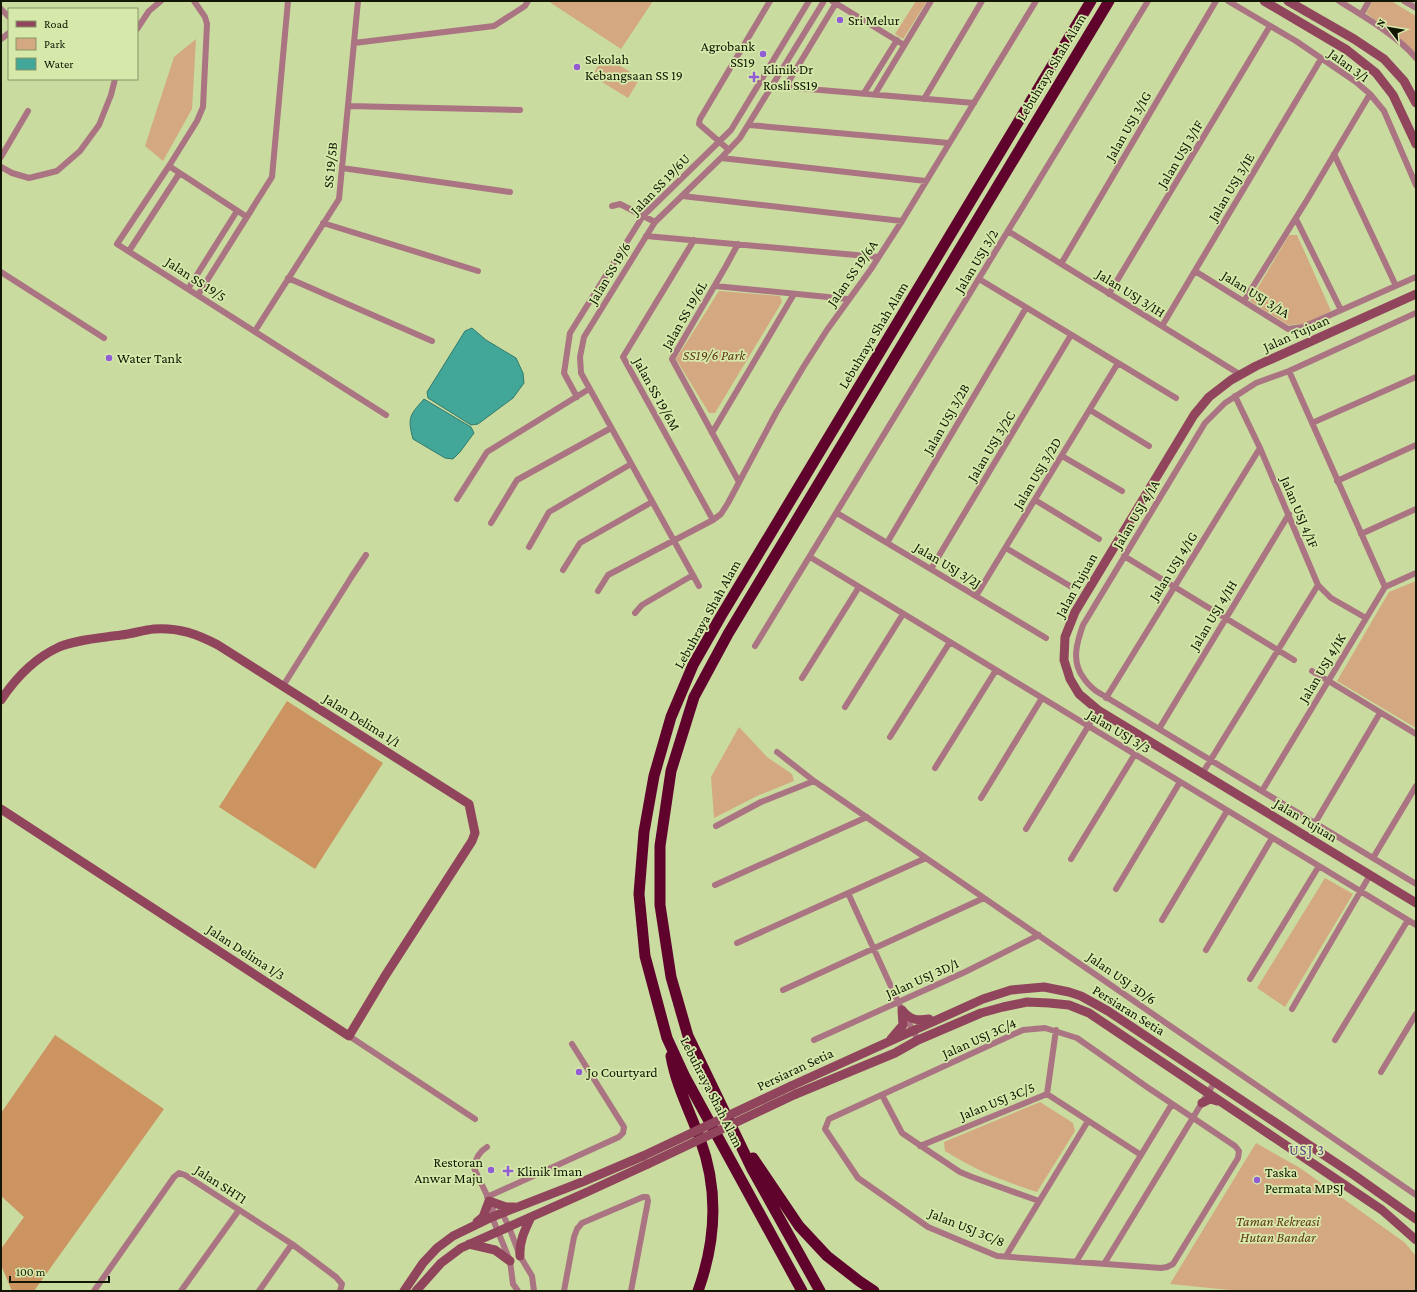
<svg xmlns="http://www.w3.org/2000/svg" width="1417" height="1292" viewBox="0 0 1417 1292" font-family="'Crimson Pro',serif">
  <rect width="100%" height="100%" fill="#c9db9f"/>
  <path fill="#d4a881" d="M548,1H653L621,49Z
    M916,1H927L903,39L895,34Z
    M1373,1H1391L1416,16V53L1366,13Z
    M196,39L192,109L163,161L145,146L174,57Z
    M604,56L640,78L628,98L592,76Z
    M1289,235H1297L1331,311L1303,324L1288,325L1250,301Z
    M719,291L780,296L782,302L715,413H709L676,359Z
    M1416,581V728L1337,681L1389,592Z
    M739,727L767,757L792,774L794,781L757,796L714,818L711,777Z
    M1325,878L1353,894L1285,1007L1257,988Z
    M1040,1102L1073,1123L1075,1131L1037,1192C1003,1181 975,1170 945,1151L944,1142Z
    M1256,1143L1300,1168L1404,1242L1416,1256V1291H1240L1170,1284Z"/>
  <path fill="#cc9461" d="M287,701L383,763L315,869L219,807Z
    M55,1035L164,1109L34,1291H12L1,1265V1249L24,1217L1,1196V1113Z"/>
  <path fill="#42a698" stroke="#337b6b" d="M472,328L486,340L516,358L523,373L524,383L513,398L478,424L471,425L428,398L427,392L465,331Z
    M424,399L471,427L474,433L460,452L453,459L445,458L413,439C407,417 410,415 424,399Z"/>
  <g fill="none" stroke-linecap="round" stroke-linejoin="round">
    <path stroke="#aa7482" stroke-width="6" d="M194,1L205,17L207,24L203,107L197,121L169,166L117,244L386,415
      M832,1L904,45
      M1228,1L1296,41L1356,82L1370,94L1384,111L1416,185
      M1339,1C1362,15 1399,37 1416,58
      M1404,1L1416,8
      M1,9L9,17
      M1361,15L1369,1
      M137,29L149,11L161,1
      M1,39L9,33
      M354,43L494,26L525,6L528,1
      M773,86L974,103
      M786,86L836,3
      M864,93L897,40
      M875,94L931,1
      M924,99L982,1
      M348,106L520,110
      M749,125L949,143
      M729,150L699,124L700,119L770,1
      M1334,154L1396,286
      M1,157L28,111
      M721,158L926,181
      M169,166L247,217
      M1,167L12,173L29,178L57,171L80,151L99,125L111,95L115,79
      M342,168L510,192
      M682,196L902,221
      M612,206L620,204L655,222
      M1296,219L1341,310
      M323,223L478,271
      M1008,231L1241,375
      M646,236L878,257
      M694,240L623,357L713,520
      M738,244L726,266L672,359L739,482
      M129,251L179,174
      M1061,264L1216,1
      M1195,271L1288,329L1303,327L1416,277
      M1,272L104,338
      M288,278L432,341
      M979,279L1176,398
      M715,286L848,299
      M188,289L237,211
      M1109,294L1270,26
      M198,295L272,177L288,1
      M1244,301L1307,200L1370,94
      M1416,313L1289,371L1256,383L1225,403L1205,423L1083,625C1077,642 1071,661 1083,677C1086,682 1091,687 1096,691L1416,884
      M1162,326L1321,59
      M255,331L339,199L358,1
      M1289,371L1385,587
      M1235,396L1260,448L1318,585L1331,598L1366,618
      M577,397L564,373L570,333L643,216L731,130L809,1
      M1090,410L1149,446
      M1312,423L1416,377
      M712,433L794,294
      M1062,456L1122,491
      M1337,481L1416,445
      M457,499L487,452L589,389
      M1035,500L1099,539
      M837,513L1046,638
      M491,523L517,480L611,428
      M1361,534L1416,509
      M887,543L1026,308
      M529,547L549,512L631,464
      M1006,548L1070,586
      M1124,556L1294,660
      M810,557L1416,925
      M931,569L1071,335
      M563,570L580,543L652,502
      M699,586L581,373L580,357L584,337L655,222L721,158L740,138L824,1
      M598,591L608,575L713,520L721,514L728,503L776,413L804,366L827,330L871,269L902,221L1036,1
      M976,596L1118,363
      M635,613L642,605L693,575
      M755,646L1148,1
      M1312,671L1416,734
      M802,678L859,587
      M283,686L352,576L366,555
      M1106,698L1260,448
      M845,707L903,614
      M1159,729L1289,514
      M890,737L950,642
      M777,752L814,781L1416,1195
      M935,768L996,670
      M1202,774L1318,585
      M1262,791L1385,587L1416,573
      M981,798L1042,698
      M1315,823L1380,713
      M716,826L761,802L814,781
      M1026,829L1098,710
      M1373,858L1416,786
      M1071,859L1135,754
      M715,885L867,817
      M1116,889L1180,782
      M848,893L900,1006
      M1162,920L1227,811
      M737,943L926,858
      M1206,950L1272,838
      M1250,979L1319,866
      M783,990L984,898
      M1292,1009L1370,875
      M904,1014L918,1040
      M1045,1028L1077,1038L1147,1087L1235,1146L1239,1151L1238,1158L1173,1264L1167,1267L1161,1268L997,1256L928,1227L858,1178L825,1129L829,1119L1023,1030Z
      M349,1036L475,1119
      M814,1040L965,972L1039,935
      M1335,1040L1408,920
      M1381,1072L1416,1014
      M1047,1094L1056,1030
      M882,1095L902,1133L927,1150L960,1172L972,1177L1039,1201
      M920,1146L1047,1094L1141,1155
      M487,1147C479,1152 475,1158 474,1168L493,1208L492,1217L510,1261L513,1284L518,1291
      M487,1197L619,1137L623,1133L624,1127L572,1044
      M499,1212L502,1213L509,1227L520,1256L532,1276L534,1291
      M1006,1256L1088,1121
      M1076,1262L1172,1104
      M1104,1264L1214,1083
      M94,1291L174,1177L179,1173L185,1175L292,1244L336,1277L342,1284L340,1291
      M181,1291L239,1210
      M259,1291L292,1244
      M564,1291L574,1237L577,1229L582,1223L643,1197H647L648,1201L631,1291"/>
    <path stroke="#91455c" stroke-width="9" d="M1264,1L1347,50L1376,73L1393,95L1416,144
      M1288,1L1354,39L1384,59L1404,81L1416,103
      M1416,294L1256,366L1231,380L1209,397L1194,415L1075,612L1065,637L1064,660L1070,679L1079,694L1098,710L1416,903
      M1,700C15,679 35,658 59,647C78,639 101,638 121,635C132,634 143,630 154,629C178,627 197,634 218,645L469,804L475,833L472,841L385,976L349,1036L1,809
      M902,1010C910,1020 917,1021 929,1019
      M891,1039L903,1025L902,1010
      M791,1086L983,999L1011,990L1044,987L1069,992L1081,996L1108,1011L1354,1175L1416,1219
      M796,1094L895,1053L918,1040L981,1013L1003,1007L1027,1002L1049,1003L1069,1005L1089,1013L1382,1210L1416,1240
      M1202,1103L1210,1099L1217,1101
      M477,1222L483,1217L489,1201L506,1207H514
      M469,1244L495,1250L510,1261
      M520,1256C519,1241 525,1230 531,1217
      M404,1291L423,1263L437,1248L453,1236L492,1217L582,1182L643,1156
      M416,1291L441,1263L461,1248L587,1192L648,1164"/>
    <path stroke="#5f032d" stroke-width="11" d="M671,1056C676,1085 690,1112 700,1139C719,1190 716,1241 698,1291
      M753,1158L799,1226L827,1256L859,1281L874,1291
      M802,1291L685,1077L667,1038L645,956L639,894L644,832L654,776L671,717L693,665L721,616L1091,1
      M820,1291L752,1169L688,1036L671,977L660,905V846L671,771L694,697L728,634L1109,1"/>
    <path stroke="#91455c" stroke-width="9" d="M643,1156L791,1086
      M648,1164L796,1094"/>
  </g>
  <g fill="#925cd4" stroke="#d6e9ab" stroke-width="1.5">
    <circle cx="840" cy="20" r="4"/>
    <circle cx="763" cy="54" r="4"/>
    <circle cx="577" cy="67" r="4"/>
    <path d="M752 71h4v4h4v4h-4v4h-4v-4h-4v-4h4z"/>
    <circle cx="109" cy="358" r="4"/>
    <circle cx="579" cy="1072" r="4"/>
    <circle cx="491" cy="1170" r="4"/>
    <path d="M506 1165h4v4h4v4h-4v4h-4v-4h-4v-4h4z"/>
    <circle cx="1257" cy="1180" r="4"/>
  </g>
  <g text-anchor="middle" stroke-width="3.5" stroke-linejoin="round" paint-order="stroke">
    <g font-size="14" fill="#111702" stroke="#d6e9ab" text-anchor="start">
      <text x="848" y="25">Sri Melur</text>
      <text x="755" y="51" text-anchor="end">Agrobank<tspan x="755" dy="16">SS19</tspan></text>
      <text x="585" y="64">Sekolah<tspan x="585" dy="16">Kebangsaan SS 19</tspan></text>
      <text x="763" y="74">Klinik Dr<tspan x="763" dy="16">Rosli SS19</tspan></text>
      <text x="117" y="363">Water Tank</text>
      <text x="587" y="1077">Jo Courtyard</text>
      <text x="483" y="1167" text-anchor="end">Restoran<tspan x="483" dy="16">Anwar Maju</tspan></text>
      <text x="517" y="1176">Klinik Iman</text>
      <text x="1265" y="1177">Taska<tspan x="1265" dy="16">Permata MPSJ</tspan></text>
    </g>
    <g font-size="14" fill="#111702" stroke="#d6e9ab">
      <text transform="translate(1349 65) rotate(36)" y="5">Jalan 3/1</text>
      <text transform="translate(1051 67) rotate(-59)" y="5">Lebuhraya Shah Alam</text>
      <text transform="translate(1128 126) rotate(-60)" y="5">Jalan USJ 3/1G</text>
      <text transform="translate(1180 154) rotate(-59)" y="5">Jalan USJ 3/1F</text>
      <text transform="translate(330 165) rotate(-84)" y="5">SS 19/5B</text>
      <text transform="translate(660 184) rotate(-46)" y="5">Jalan SS 19/6U</text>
      <text transform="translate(1231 187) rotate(-59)" y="5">Jalan USJ 3/1E</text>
      <text transform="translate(976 261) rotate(-59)" y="5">Jalan USJ 3/2</text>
      <text transform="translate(609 273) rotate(-59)" y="5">Jalan SS 19/6</text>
      <text transform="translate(852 273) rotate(-55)" y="5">Jalan SS 19/6A</text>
      <text transform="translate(196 279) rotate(33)" y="5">Jalan SS 19/5</text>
      <text transform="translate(1131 293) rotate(32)" y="5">Jalan USJ 3/1H</text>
      <text transform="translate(1256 294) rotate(32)" y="5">Jalan USJ 3/1A</text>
      <text transform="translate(684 315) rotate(-60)" y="5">Jalan SS 19/6L</text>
      <text transform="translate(1296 333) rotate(-24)" y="5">Jalan Tujuan</text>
      <text transform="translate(873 335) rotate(-59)" y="5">Lebuhraya Shah Alam</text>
      <text transform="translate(657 394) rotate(61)" y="5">Jalan SS 19/6M</text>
      <text transform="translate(946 419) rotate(-60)" y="5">Jalan USJ 3/2B</text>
      <text transform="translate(991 446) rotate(-59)" y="5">Jalan USJ 3/2C</text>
      <text transform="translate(1037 473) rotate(-59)" y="5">Jalan USJ 3/2D</text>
      <text transform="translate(1300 512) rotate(67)" y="5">Jalan USJ 4/1F</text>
      <text transform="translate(1136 514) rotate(-59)" y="5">Jalan USJ 4/1A</text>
      <text transform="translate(948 565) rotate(31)" y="5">Jalan USJ 3/2J</text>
      <text transform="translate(1173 566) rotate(-58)" y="5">Jalan USJ 4/1G</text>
      <text transform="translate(1076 585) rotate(-61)" y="5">Jalan Tujuan</text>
      <text transform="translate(707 614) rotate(-61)" y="5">Lebuhraya Shah Alam</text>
      <text transform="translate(1213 615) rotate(-59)" y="5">Jalan USJ 4/1H</text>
      <text transform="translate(1322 668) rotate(-59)" y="5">Jalan USJ 4/1K</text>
      <text transform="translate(362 720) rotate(32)" y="5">Jalan Delima 1/1</text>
      <text transform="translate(1119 731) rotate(31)" y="5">Jalan USJ 3/3</text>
      <text transform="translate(1306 820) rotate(31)" y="5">Jalan Tujuan</text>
      <text transform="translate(246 952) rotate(33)" y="5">Jalan Delima 1/3</text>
      <text transform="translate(922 978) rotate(-24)" y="5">Jalan USJ 3D/1</text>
      <text transform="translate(1122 978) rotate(35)" y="5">Jalan USJ 3D/6</text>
      <text transform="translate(1129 1010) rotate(32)" y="5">Persiaran Setia</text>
      <text transform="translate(979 1038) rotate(-24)" y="5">Jalan USJ 3C/4</text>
      <text transform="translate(795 1069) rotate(-25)" y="5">Persiaran Setia</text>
      <text transform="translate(712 1092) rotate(63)" y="5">Lebuhraya Shah Alam</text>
      <text transform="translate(997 1101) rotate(-22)" y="5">Jalan USJ 3C/5</text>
      <text transform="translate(221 1184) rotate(33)" y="5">Jalan SHT1</text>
      <text transform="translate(967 1227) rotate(22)" y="5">Jalan USJ 3C/8</text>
    </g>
    <g font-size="14" font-style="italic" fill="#603913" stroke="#d6e9ab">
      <text x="714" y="360">SS19/6 Park</text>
      <text x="1278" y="1226">Taman Rekreasi<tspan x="1278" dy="16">Hutan Bandar</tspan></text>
    </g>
    <g font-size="15" letter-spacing="1" fill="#5e4481" stroke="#d6e9ab">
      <text x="1307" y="1155">USJ 3</text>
    </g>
  </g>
  <rect width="1417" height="1292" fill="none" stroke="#111702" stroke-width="4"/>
  <rect x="8" y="8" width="130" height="72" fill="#d6e9ab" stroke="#879567"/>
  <rect x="16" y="21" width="20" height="6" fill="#91455c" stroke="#879567"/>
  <text x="44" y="28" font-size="12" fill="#111702">Road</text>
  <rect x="16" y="38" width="20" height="12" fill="#d4a881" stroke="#879567"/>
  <text x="44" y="48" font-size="12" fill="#111702">Park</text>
  <rect x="16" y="58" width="20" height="12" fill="#42a698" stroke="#879567"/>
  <text x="44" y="68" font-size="12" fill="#111702">Water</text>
  <g transform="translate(1389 28) rotate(301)" stroke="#d6e9ab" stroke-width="3" paint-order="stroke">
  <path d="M0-3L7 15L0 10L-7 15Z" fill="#111702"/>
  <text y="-6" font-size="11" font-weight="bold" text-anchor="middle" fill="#111702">N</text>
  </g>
  <path d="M10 1276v6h99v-6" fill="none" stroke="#111702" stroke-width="2"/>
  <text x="16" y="1276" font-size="12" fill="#111702" stroke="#d6e9ab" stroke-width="3" paint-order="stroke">100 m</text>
</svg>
